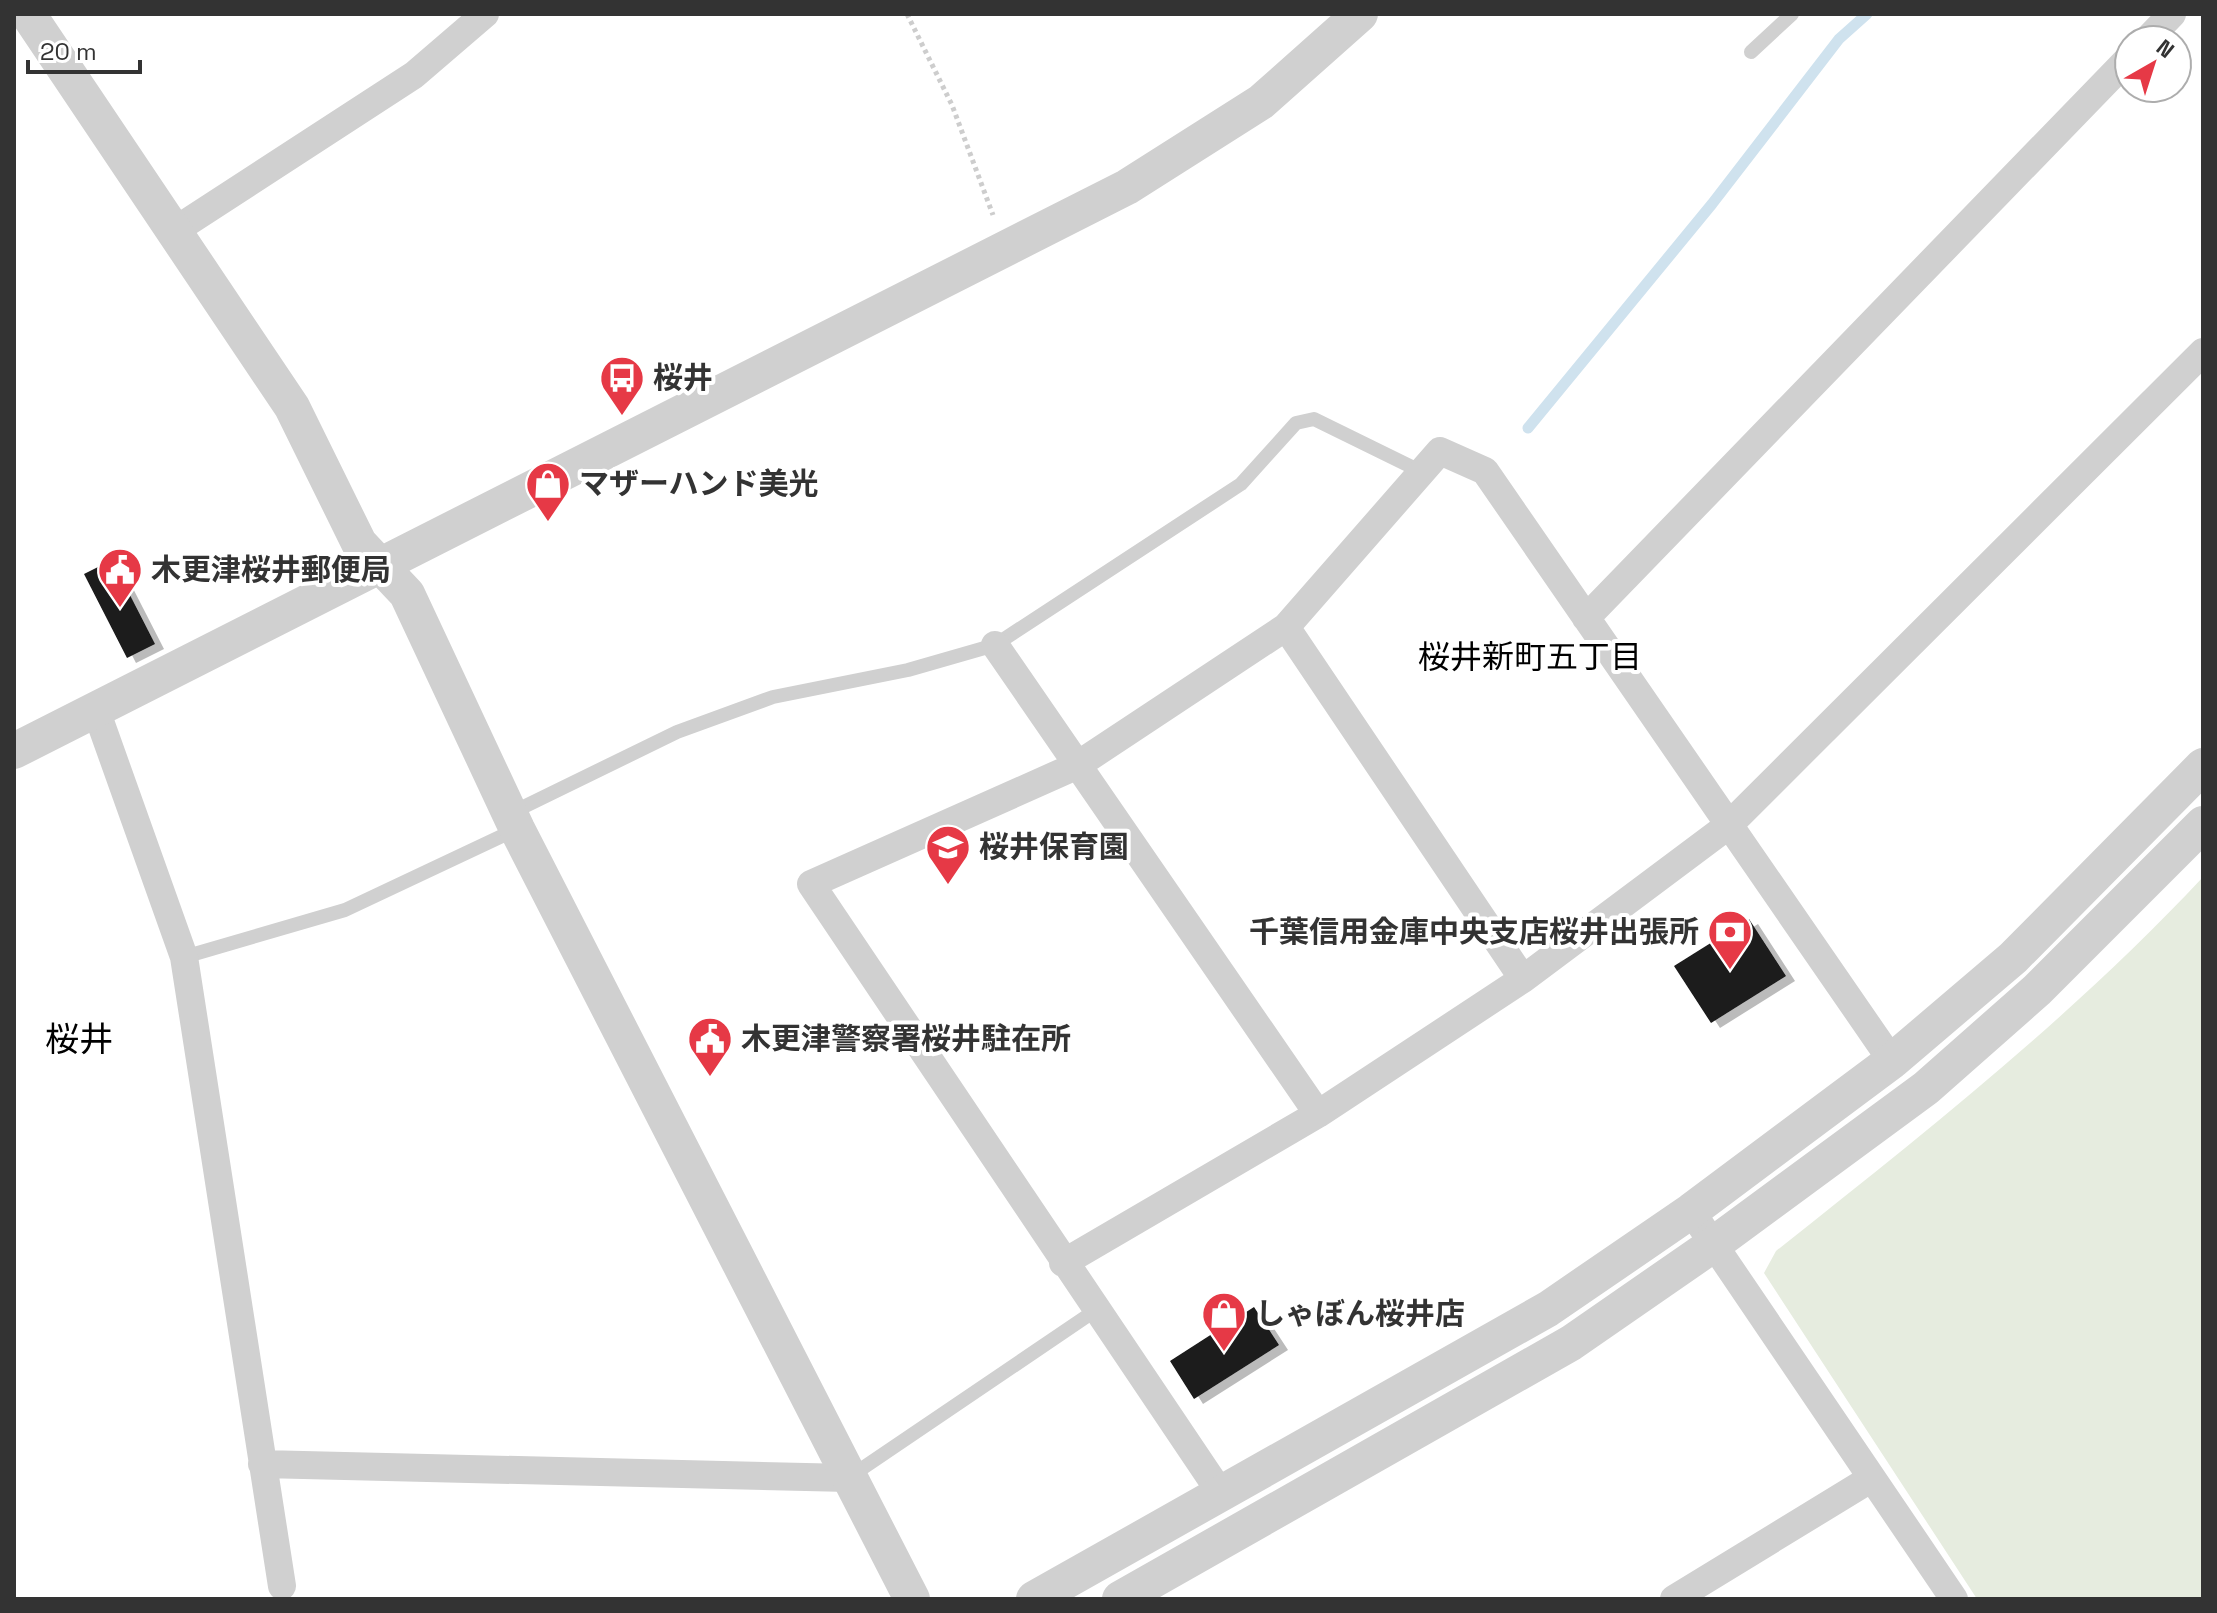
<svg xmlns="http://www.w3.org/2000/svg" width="2217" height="1613" viewBox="0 0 2217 1613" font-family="'Space Grotesk','Noto Sans JP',sans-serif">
  <defs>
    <filter id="shadow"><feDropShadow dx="9" dy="5" stdDeviation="0" flood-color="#0004"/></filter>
  </defs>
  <rect width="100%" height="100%" fill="#fff"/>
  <path fill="#e6ecdf" d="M2203,877V1599H1977L1764,1273L1776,1251C1925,1133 2073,1016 2203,877Z"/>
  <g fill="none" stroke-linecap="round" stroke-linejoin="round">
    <path stroke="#cfe2ee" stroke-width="11" d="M1528,428L1712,204L1839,39L1867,14"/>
  </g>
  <path fill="#1a1a1a" filter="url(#shadow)" d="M112,560L155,644L127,658L84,574Z
    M1749,919L1786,976L1711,1023L1674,966Z
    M1254,1307L1279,1345L1194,1399L1170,1361Z"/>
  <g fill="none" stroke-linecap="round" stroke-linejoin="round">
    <path stroke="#cdcdcd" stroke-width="5" stroke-dasharray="4 4" stroke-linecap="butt" d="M907,14L952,105L993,215"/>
    <path stroke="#d0d0d0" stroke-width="14" d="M1751,52L1792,14
      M509,814L677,732L773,697L908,670L995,645L1241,484L1296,423L1314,419L1422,472
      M184,957L345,910L517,829
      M851,1476L1096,1310"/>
    <path stroke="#d0d0d0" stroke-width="28" d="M2147,40L2172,14
      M174,231L414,75L485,14
      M1586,618L2129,58
      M1286,627L1523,979
      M995,645L1318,1114
      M96,710L184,957L282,1586
      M1691,1211L1954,1599
      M1063,1263L1318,1114L1523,979L1729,825L2203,352
      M262,1464L849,1478
      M1220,1492L811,884L1076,766L1286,627L1440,451L1485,471L1892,1061
      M1674,1599L1872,1478"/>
    <path stroke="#d0d0d0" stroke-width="36" d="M28,14L292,407L359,543L407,594L517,829L912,1599
      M14,751L1127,187L1261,102L1360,14
      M1034,1599L1548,1309L1691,1211L1892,1061L2013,958L2203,766
      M1120,1599L1571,1343L1714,1244L1926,1088L2037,990L2203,824"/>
  </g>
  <defs>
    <g id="bus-pin" transform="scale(2.3)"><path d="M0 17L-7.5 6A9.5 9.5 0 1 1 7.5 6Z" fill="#e63946" stroke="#fff"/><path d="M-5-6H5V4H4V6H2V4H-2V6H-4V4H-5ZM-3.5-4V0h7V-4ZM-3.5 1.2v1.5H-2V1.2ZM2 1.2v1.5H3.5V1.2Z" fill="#fff"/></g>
    <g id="shop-pin" transform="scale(2.3)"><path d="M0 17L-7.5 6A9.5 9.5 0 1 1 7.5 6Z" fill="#e63946" stroke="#fff"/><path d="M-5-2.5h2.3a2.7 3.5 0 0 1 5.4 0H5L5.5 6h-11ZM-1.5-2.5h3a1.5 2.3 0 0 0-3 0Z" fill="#fff"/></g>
    <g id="civic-pin" transform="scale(2.3)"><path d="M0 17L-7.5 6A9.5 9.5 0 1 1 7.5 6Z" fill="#e63946" stroke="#fff"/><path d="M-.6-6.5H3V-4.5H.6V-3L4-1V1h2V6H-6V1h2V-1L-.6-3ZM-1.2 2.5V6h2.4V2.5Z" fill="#fff"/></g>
    <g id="school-pin" transform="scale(2.3)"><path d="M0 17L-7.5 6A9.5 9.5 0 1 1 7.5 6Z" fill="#e63946" stroke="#fff"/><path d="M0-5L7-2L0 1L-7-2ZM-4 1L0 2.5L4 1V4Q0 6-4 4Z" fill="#fff"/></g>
    <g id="bank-pin" transform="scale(2.3)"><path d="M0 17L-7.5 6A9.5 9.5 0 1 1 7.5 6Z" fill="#e63946" stroke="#fff"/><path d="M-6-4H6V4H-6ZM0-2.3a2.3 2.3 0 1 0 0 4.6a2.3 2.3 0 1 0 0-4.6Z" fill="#fff"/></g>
  </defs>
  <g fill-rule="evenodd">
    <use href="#bus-pin" x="622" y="378"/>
    <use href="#shop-pin" x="548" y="484"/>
    <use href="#civic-pin" x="120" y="570"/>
    <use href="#school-pin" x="948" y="847"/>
    <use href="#bank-pin" x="1730" y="932"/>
    <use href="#civic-pin" x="710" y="1039"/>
    <use href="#shop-pin" x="1224" y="1314"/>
  </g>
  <g text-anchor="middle" stroke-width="8" stroke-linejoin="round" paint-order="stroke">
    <g font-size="30" font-weight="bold" fill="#333" stroke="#fff" text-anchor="start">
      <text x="653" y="388">桜井</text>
      <text x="579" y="494">マザーハンド美光</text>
      <text x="151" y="580">木更津桜井郵便局</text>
      <text x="979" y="857">桜井保育園</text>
      <text x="1699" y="942" text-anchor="end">千葉信用金庫中央支店桜井出張所</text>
      <text x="741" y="1049">木更津警察署桜井駐在所</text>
      <text x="1255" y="1324">しゃぼん桜井店</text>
    </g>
    <g font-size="32" fill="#000" stroke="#fff">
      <text x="1530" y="668">桜井新町五丁目</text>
    </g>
    <g font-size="34" fill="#000" stroke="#fff">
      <text x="79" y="1051">桜井</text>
    </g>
  </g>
  <rect width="2217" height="1613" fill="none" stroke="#333333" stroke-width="32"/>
  <g transform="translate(2153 64) rotate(39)"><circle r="38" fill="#ffffff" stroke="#adadad" stroke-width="2"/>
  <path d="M0-6L14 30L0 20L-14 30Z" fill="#e63946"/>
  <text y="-12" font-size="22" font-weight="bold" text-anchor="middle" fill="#333333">N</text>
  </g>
  <path d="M28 60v12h112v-12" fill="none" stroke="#333333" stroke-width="4"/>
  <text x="40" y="60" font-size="24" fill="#333333" stroke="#ffffff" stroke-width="6" paint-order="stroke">20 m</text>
</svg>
